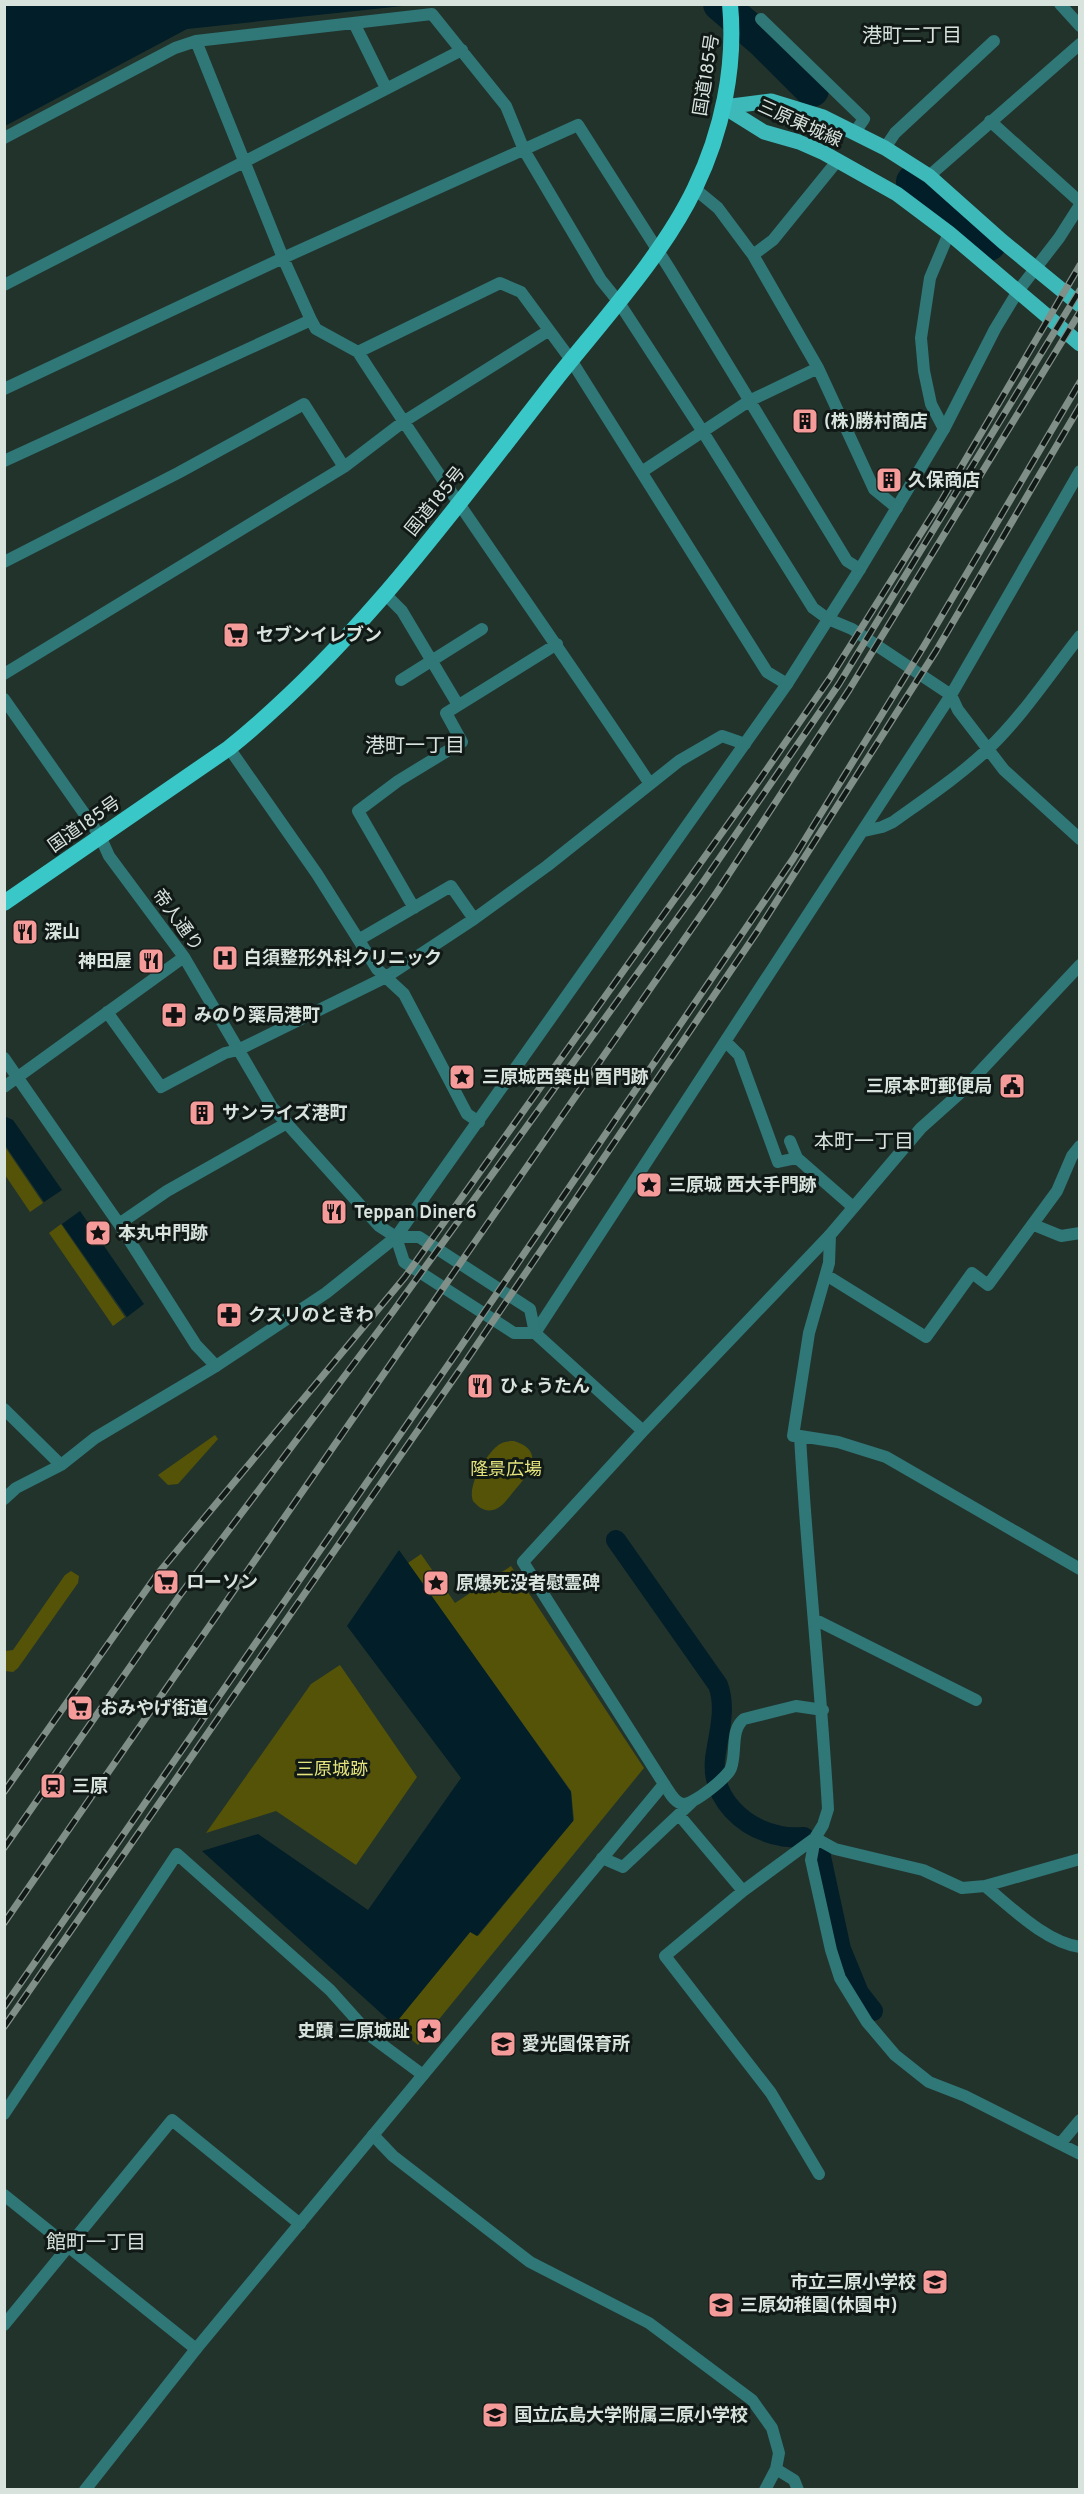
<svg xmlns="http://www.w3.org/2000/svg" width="1084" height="2494" viewBox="0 0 1084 2494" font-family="Overpass,'Noto Sans JP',sans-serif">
  <rect width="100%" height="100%" fill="#22332c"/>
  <path fill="#545308" d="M5,1147L43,1203L30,1212L5,1175Z
    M61,1224L125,1317L113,1326L49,1233Z
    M215,1435L218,1439L178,1484L168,1485L158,1475Z
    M514,1441C547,1451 528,1475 514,1491C508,1498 502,1508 493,1510C485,1512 478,1507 473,1501C467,1486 485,1457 496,1447C501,1442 507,1441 514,1441Z
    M421,1554L455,1603L511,1566L644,1768L418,2045L394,2025L471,1931L478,1936L574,1820L571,1791L408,1563Z
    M71,1571L79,1576L78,1583L18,1668L13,1672L5,1671V1651L13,1650L65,1575Z
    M340,1665L417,1777L356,1865L276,1811L206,1833L311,1684Z"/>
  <path fill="#021e28" d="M5,4H412V5L187,29L5,126Z
    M4,1116L13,1120L62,1190L44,1202L5,1145Z
    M80,1211L144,1304L127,1317L62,1224Z
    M399,1550L571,1792L573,1821L477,1936L470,1932L394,2025L202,1851L258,1834L368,1910L461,1778L347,1626Z"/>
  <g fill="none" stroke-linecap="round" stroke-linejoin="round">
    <path stroke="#021e28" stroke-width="20" d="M616,1540L718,1685C727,1709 718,1735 715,1759C711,1799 744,1829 781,1836C789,1838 796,1837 804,1837L820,1852L841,1949L859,1993L873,2011"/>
    <path stroke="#021e28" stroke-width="34" d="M720,4L762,40L812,90
      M913,182L989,244"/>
    <path stroke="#307777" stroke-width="12" d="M1060,4L1080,26
      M761,19L864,119L855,132
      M354,23L386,88
      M196,41L283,258L311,320L316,329L358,352L500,283L521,292L571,360L767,672L787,684
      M990,121L1080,202
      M4,138L175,48L196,41L432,14L506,106L524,150L601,280L618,301L703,432L813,608L828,619L852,629L951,695L958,710L1004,770L1080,839
      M885,148L895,133L994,41
      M929,176L1080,44
      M695,189L718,208L753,255L818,368L874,489L897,508
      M753,255L773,240L838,160
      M4,285L462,50
      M358,352C452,498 554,639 650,784
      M4,389L283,258L578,125L669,268L847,561L860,569
      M944,429L931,404L924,371L921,338L930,278L949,233
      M4,461L311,320
      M643,471L749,401L818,368
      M4,562L178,473L304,404L344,467
      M385,594L402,611L458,705
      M4,674L344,467L403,422L548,331
      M401,680L482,629
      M229,748L317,874L377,969L404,994L467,1114L479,1122
      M864,831L882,827L893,822C925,799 958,777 987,750C1022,717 1050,674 1080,636
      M100,836L109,856L184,957L272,1107L379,1226L396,1237
      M414,908L358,811L398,781L462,742L446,713L557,644
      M360,939L451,886L474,919
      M107,1012L161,1087L225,1053L238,1050L386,977L474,919L547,866L679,761L722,736L745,744
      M726,1042L739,1055L778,1162L797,1158
      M4,1058L119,1224L196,1345L216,1366
      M4,1087L184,957
      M790,1141L797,1158L853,1207
      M119,1224L167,1191L287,1123
      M1034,1225L1061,1236L1080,1233
      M826,1275L926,1337L972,1273L988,1285L1057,1191L1072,1156L1080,1146
      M535,1333L951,695L1080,471
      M800,1436L838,1442L886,1457L1080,1569
      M814,1619L976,1700
      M664,1784C669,1791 674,1803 683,1804C693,1805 728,1777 731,1768C737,1751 730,1730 744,1719L796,1706L823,1710
      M679,1815L743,1891
      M815,1838L811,1860L831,1950L840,1978L867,2022L895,2055L929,2082L965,2096L1080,2154
      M815,1838L835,1849L923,1870L962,1888L985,1886L1080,1859
      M602,1858L623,1867L692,1802
      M985,1886C1011,1907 1045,1942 1080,1947
      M4,2114L177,1854L330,1990L373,2038L423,2075
      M373,2135L393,2156L530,2262L649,2323L752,2400L772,2428L779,2453L776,2469L765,2490
      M1060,2144L1080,2120
      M819,2174L771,2093L665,1956L743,1891L815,1838L823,1825L828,1809C821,1685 807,1561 800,1436H793L809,1333L829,1263L830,1235L921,1128L959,1094L1080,965
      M4,2195L196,2349
      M4,2325L172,2120L300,2224
      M776,2469L794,2480L798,2490"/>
    <path stroke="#307777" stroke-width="12" d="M4,699L100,836
      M396,1237H419L530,1309L535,1333L643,1431
      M396,1237L404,1262L514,1333H535
      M4,1409L61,1465
      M4,1499L16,1488L61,1465L95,1438L216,1366L326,1293L396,1237L787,684L860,569L944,429L995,329L1018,291L1059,238L1080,205
      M85,2490L196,2349L664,1784L523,1562L643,1431L830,1235"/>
    <path stroke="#3eb9ba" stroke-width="15" d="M724,107L764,132L799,142L824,153L897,194L949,233L1080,344
      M724,107L771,101L823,117L885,148L929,176L1002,241L1080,305"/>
    <path stroke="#3ac7c8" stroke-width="16" d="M4,903L229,748C358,644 455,508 556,379C603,320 663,255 695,188C722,132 736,67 730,4"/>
    <g stroke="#818f89" stroke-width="7">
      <path id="rail" d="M4,1792L156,1576L405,1277L756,785L830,678L943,498L1080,265
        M4,1848L180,1595L392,1313L697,891L839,684L1080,290
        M4,1923L717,892L849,690L1080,312
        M4,2007L455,1355L793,859L924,646L1080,382
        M4,2027L466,1361L757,932L936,651L1080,406"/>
    </g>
    <use href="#rail" stroke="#111916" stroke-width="4.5" stroke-dasharray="14" stroke-linecap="butt"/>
  </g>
  <defs>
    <g id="building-square" transform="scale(1.35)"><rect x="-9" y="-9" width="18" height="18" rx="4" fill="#f59b99" stroke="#111916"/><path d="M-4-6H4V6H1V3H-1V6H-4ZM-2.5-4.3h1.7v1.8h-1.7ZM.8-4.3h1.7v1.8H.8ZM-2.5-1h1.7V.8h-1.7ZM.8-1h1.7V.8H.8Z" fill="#111"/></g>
    <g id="supermarket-square" transform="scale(1.35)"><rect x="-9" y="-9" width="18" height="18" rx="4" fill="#f59b99" stroke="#111916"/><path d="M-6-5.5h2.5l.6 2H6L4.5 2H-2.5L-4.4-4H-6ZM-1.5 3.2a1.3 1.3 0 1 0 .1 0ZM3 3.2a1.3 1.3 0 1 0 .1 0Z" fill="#111"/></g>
    <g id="restaurant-square" transform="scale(1.35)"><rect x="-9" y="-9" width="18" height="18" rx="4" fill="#f59b99" stroke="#111916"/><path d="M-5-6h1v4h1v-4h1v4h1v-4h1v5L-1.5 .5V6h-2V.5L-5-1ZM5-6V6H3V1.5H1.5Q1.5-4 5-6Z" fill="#111"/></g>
    <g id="hospital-square" transform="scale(1.35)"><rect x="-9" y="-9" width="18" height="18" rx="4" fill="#f59b99" stroke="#111916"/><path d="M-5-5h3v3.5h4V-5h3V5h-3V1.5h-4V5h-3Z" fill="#111"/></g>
    <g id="pharmacy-square" transform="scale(1.35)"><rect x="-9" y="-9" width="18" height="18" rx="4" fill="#f59b99" stroke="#111916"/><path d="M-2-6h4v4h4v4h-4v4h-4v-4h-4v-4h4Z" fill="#111"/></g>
    <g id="sight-square" transform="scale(1.35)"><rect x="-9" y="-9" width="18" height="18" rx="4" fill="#f59b99" stroke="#111916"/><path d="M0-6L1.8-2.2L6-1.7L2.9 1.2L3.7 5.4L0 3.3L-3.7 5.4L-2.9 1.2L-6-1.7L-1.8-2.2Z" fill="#111"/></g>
    <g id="civic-square" transform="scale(1.35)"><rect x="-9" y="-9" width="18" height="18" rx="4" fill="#f59b99" stroke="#111916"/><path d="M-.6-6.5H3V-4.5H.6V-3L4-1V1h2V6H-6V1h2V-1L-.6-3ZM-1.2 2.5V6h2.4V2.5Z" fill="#111"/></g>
    <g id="station-square" transform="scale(1.35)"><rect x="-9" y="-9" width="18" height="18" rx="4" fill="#f59b99" stroke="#111916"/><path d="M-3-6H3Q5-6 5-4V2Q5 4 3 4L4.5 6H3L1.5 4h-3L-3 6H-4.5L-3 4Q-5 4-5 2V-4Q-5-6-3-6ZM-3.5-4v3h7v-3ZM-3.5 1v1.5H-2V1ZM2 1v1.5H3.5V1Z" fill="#111"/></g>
    <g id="school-square" transform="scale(1.35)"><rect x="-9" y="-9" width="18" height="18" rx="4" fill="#f59b99" stroke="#111916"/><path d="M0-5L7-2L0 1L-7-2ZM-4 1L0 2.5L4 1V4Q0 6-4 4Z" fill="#111"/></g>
  </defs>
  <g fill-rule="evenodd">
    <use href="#building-square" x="805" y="421"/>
    <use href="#building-square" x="889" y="480"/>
    <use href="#supermarket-square" x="236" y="635"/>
    <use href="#restaurant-square" x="25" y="932"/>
    <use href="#hospital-square" x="225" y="958"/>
    <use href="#restaurant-square" x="151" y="961"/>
    <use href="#pharmacy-square" x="174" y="1015"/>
    <use href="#sight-square" x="462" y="1077"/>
    <use href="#civic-square" x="1012" y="1086"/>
    <use href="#building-square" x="202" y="1113"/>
    <use href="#sight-square" x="649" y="1185"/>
    <use href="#restaurant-square" x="334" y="1212"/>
    <use href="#sight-square" x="98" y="1233"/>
    <use href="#pharmacy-square" x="229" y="1315"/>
    <use href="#restaurant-square" x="480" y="1386"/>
    <use href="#supermarket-square" x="166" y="1582"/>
    <use href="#sight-square" x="436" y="1583"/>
    <use href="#supermarket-square" x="80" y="1708"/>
    <use href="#station-square" x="53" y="1786"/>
    <use href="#sight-square" x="429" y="2031"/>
    <use href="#school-square" x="503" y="2044"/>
    <use href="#school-square" x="935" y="2282"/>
    <use href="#school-square" x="721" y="2305"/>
    <use href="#school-square" x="495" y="2415"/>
  </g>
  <g text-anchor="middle" stroke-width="6" stroke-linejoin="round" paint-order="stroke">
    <g font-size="18" fill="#d8e3de" stroke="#111916">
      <text transform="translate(706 75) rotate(-81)" y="6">国道185号</text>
      <text transform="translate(800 123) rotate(24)" y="6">三原東城線</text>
      <text transform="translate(435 501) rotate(-51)" y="6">国道185号</text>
      <text transform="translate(84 824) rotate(-35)" y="6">国道185号</text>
      <text transform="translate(178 920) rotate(54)" y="6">帝人通り</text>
    </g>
    <g font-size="18" font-weight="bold" fill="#d8e3de" stroke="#111916" text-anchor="start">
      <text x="824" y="427">(株)勝村商店</text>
      <text x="908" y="486">久保商店</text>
      <text x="256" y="641">セブンイレブン</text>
      <text x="44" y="938">深山</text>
      <text x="244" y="964">白須整形外科クリニック</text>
      <text x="132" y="967" text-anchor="end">神田屋</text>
      <text x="194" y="1021">みのり薬局港町</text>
      <text x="482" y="1083">三原城西築出 酉門跡</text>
      <text x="992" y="1092" text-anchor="end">三原本町郵便局</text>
      <text x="222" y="1119">サンライズ港町</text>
      <text x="668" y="1191">三原城 西大手門跡</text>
      <text x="354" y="1218">Teppan Diner6</text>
      <text x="118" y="1239">本丸中門跡</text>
      <text x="248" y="1321">クスリのときわ</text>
      <text x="500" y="1392">ひょうたん</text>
      <text x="186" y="1588">ローソン</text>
      <text x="456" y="1589">原爆死没者慰霊碑</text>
      <text x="100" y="1714">おみやげ街道</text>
      <text x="72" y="1792">三原</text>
      <text x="410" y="2037" text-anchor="end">史蹟 三原城趾</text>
      <text x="522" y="2050">愛光園保育所</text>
      <text x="916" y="2288" text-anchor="end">市立三原小学校</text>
      <text x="740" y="2311">三原幼稚園(休園中)</text>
      <text x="514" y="2421">国立広島大学附属三原小学校</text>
    </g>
    <g font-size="18" fill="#e4e37c" stroke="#111916">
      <text x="506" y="1475">隆景広場</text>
      <text x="332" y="1775">三原城跡</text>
    </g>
    <g font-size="20" fill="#d8e3de" stroke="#111916">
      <text x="912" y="42">港町二丁目</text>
      <text x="415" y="752">港町一丁目</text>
      <text x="864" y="1148">本町一丁目</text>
      <text x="96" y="2249">館町一丁目</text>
    </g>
  </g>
  <rect width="1084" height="2494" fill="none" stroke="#d8e3de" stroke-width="12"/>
</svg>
